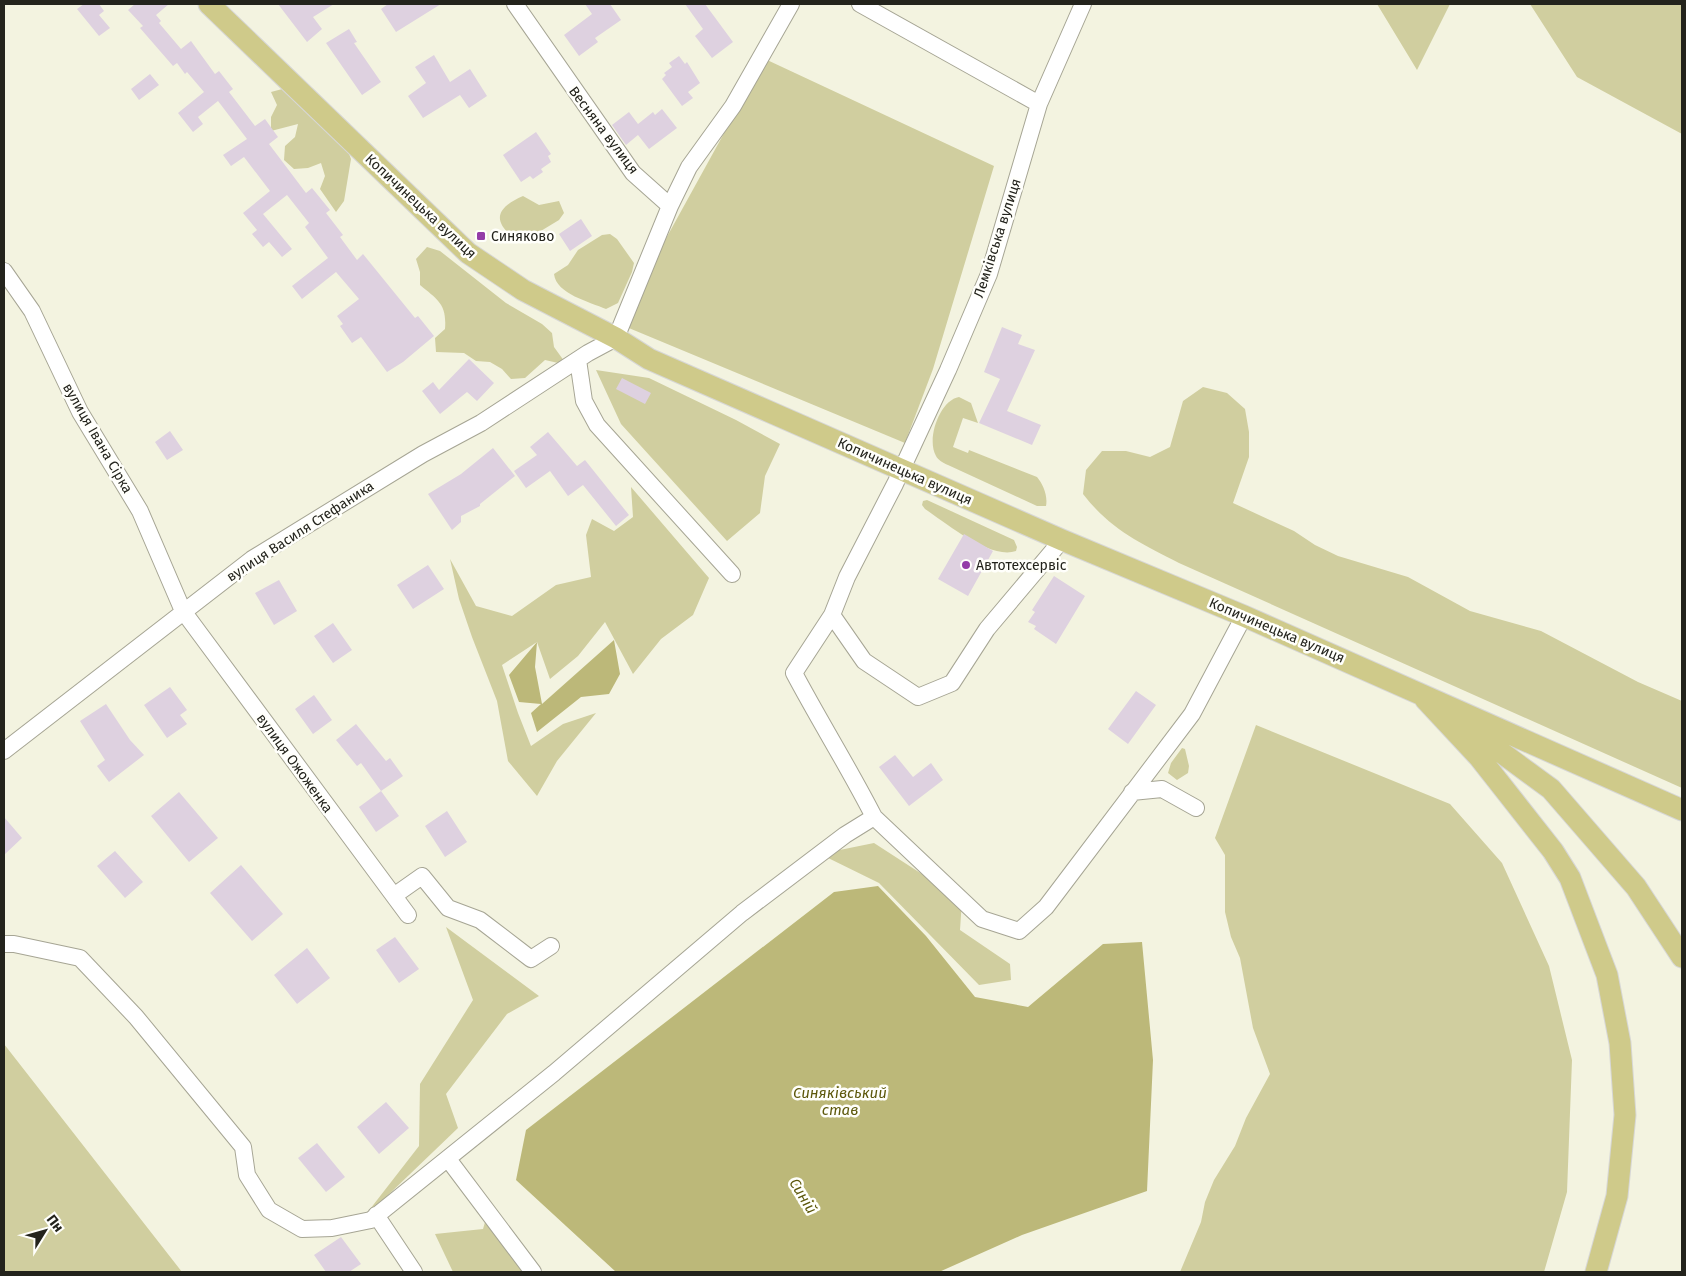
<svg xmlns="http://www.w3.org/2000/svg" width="1686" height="1276" viewBox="0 0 1686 1276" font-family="'Fira Sans',sans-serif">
  <rect width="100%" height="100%" fill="#f3f3e0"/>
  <path fill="#d0ce9f" d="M1377,4H1450L1417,70Z
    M1530,4H1682V134L1577,77Z
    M765,59L994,166L933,369L905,443L624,326L658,253Z
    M286,88L346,146L351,159L344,201L336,212L320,189L325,176L321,163L308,168L294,169L284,160L285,146L295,137L298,124L271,131V117L277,105L271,92Z
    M523,196L539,205L559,201L564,213L559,220L521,243C494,225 491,210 523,196Z
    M610,234L617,239L634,263L632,272L618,303L606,309C590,302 556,294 554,274L568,265L578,250L602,235Z
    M427,247L440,251L506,303L542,324L552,333L554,347L567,365L545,360L525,378L511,379L502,369L490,362L476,361L464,353L436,352L435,338L445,329C447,304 438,300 420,285V272L416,259Z
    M596,370L649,378L736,420L780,444L765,476L760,513L727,541L621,424Z
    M1203,387L1227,393L1245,409L1249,432V457L1233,503L1294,531L1315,545L1338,556L1408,577L1470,611L1541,631L1638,682L1682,701V788L1179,563C1140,543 1111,530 1083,494L1086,470L1102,451H1126L1150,457L1170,447L1183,401Z
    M959,397L971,403L978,423L963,418L953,447L968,453L969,450L1037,477C1043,484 1048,496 1046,506H1037L948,465C943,463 938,460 936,456C926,439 940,400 959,397Z
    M631,487L709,578L693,615L661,639L633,674L605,622L578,656L550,679L537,642L502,665L518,713L531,746L563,724L596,713L557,761L537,796L508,761L497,701L472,637L459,599L450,559L476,606L512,616L556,585L591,577L586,535L592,519L614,531L633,517Z
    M927,500L1014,540L1017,547L1016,551C990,560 946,523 925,509L922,505L923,501Z
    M1256,725L1450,804L1502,863L1549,966L1572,1060L1567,1192L1544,1272H1180L1201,1222L1205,1202L1214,1180L1235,1146L1246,1118L1270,1074L1253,1028L1240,958L1231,937L1225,912V855L1215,838Z
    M1182,748L1185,749L1189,766L1188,773L1177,780L1168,773L1171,763Z
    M874,843L962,900L960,930L1010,964L1011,980L979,985L879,883L820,854Z
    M446,927L539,996L507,1014L446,1094L458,1128L360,1222L419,1146L420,1084L473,1000Z
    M4,1044L182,1272H4Z
    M488,1212L533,1272H453L435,1234L483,1229Z"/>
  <path fill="#bcb879" d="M614,640L620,674L609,694L581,697L537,732L531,713L541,704L519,702L509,675L537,642L535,667L542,704Z
    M878,886L926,936L975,997L1028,1007L1103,944L1142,942L1153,1060L1147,1191L1022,1235L939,1272H616L516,1180L526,1130L834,892Z"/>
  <path fill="#ded1e0" d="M84,4H99L104,11L99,15L110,28L99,36L77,9Z
    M135,4H169L156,15L161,21L159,23L181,49L191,41L215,74L219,71L233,89L229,92L255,126L265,119L278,137L269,144L306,193L312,188L330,210L326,213L343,235L340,237L357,260L363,254L415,318L418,316L434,336L403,362L387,372L361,337L352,343L340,326L343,324L337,316L359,299L336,272L302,299L292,286L328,258L305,227L309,223L287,195L263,214L292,249L282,257L269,242L263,247L252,234L257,230L243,213L270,191L244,157L231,166L223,155L247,139L218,101L198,117L203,124L193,132L178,113L204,92L187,72L185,74L177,63L173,66L140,28L143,26L128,10Z
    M278,4H334L313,17L322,29L307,42Z
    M388,4H441L396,32L381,9Z
    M585,4H610L621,20L595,38L598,42L579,56L564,35L592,14Z
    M685,4H705L733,42L712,58L695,36L703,29Z
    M349,29L357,42L354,43L381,82L362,95L326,43Z
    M434,55L450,82L470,69L487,96L469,108L460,95L423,118L408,96L426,83L415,67Z
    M679,56L685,64L687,62L700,83L688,92L693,98L682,106L662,79L666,75L664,73L672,67L669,63Z
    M150,74L159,85L139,100L131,89Z
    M662,109L677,128L649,149L638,135L626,145L612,125L629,112L638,124L653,112L655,115Z
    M536,132L551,154L548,156L551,162L541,169L543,172L533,179L530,176L521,182L503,155Z
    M581,219L592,236L570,251L559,234Z
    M1002,327L1022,335L1018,344L1035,350L1007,411L1041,425L1032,445L979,423L1000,379L984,372Z
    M469,359L494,383L477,401L467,392L440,414L422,391L433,382L439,390Z
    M622,378L651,393L645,404L616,389Z
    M170,431L183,450L167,460L155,442Z
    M548,432L577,466L585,460L629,515L616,526L583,485L568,496L550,471L526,488L514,471L537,455L530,447Z
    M493,448L515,476L480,504V506L461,516V522L452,530L428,494L461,474Z
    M964,534L993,551L968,596L938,579Z
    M428,565L444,589L413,609L397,585Z
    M1054,576L1085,596L1056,644L1034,629L1036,626L1028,622L1035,612L1032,610Z
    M279,580L297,611L274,625L255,593Z
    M333,623L352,650L333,663L314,636Z
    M170,687L187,710L180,715L187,724L167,738L144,705Z
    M1136,691L1156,705L1128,744L1108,729Z
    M314,695L332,720L313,734L295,709Z
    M106,704L130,740L144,755L109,782L97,766L105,760L80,721Z
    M356,724L386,761L390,758L403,776L381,791L361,763L357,766L336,740Z
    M895,755L913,777L931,763L943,780L909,806L879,767Z
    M381,791L399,816L376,832L359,807Z
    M179,792L218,838L189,862L151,816Z
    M447,811L467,842L445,857L425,826Z
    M4,817L22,838L4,855Z
    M115,851L143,882L125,898L97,866Z
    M241,865L283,914L252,941L210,893Z
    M395,937L419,969L399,983L376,950Z
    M307,948L330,978L297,1004L274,975Z
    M386,1102L409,1128L379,1154L357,1127Z
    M317,1143L345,1177L326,1192L298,1158Z
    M341,1237L361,1264L349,1272H326L314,1255Z"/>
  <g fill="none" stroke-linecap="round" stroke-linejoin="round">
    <g stroke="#a6a594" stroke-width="18">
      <path id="minor" d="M515,4L633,173L670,206
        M860,4L1039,104
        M4,271L32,311L80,412L140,511L183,611L408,915
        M578,360L584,401L597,425L732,574
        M832,615L864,661L918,697L952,683L987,629L1062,540
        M4,751L252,559L423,454L481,423L588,353L616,338L670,206L689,167L733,106L791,4
        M1132,792L1162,789L1196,808
        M874,817C849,768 820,722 794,673L832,615L847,577L895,484L948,370L989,274L1039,104L1083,4
        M395,895L422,876L448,908L480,920L531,959L551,946
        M4,944H14L80,958L136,1017L243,1147L247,1175L269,1210L302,1229L332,1228L371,1220L554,1073L742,913L845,835L874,817L982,919L1019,931L1046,907L1192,714L1244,616
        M448,1159L533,1272
        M376,1215L414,1272"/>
    </g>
    <g stroke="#d7d7d6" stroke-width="23">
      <path id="major" d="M209,4L468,253L523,290L616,338L649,359L1062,540L1244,616L1682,810
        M1425,699L1479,757L1553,851L1570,878L1607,975L1620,1043L1625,1115L1617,1196L1596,1272
        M1457,720L1551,789L1636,887L1682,957"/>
    </g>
    <use href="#minor" stroke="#fff" stroke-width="16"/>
    <use href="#major" stroke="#cfca8a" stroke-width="21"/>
  </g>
  <g fill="#943ca8" stroke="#fffffb" stroke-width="2">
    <rect x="476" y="231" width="10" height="10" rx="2.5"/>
    <circle cx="966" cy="565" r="5"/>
  </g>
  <g text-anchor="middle" stroke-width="5" stroke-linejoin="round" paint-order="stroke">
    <g font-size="14" fill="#23231c" stroke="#fffffb">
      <text transform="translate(604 130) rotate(53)" y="5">Весняна вулиця</text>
      <text transform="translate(421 206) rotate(43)" y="5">Копичинецька вулиця</text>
      <text transform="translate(997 238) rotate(-72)" y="5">Лемківська вулиця</text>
      <text transform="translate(98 438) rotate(60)" y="5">вулиця Івана Сірка</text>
      <text transform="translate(905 471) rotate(24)" y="5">Копичинецька вулиця</text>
      <text transform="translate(300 531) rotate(-33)" y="5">вулиця Василя Стефаника</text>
      <text transform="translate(1277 630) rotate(23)" y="5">Копичинецька вулиця</text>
      <text transform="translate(295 763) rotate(54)" y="5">вулиця Ожоженка</text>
    </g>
    <g font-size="14" fill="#23231c" stroke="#fffffb" text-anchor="start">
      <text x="491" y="241">Синяково</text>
      <text x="976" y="570">Автотехсервіс</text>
    </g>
    <g font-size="15" font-style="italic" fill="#5d580b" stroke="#fffffb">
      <text x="840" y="1098">Синяківський<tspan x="840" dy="17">став</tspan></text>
      <text transform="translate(803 1196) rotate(59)" y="5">Синій</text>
    </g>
  </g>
  <rect width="1686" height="1276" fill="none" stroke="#23231c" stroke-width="10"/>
  <g transform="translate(45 1231) rotate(53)" stroke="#fffffb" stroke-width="4" paint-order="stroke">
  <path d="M0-4L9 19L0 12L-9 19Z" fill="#23231c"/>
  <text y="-8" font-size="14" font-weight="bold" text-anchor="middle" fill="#23231c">Пн</text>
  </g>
</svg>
